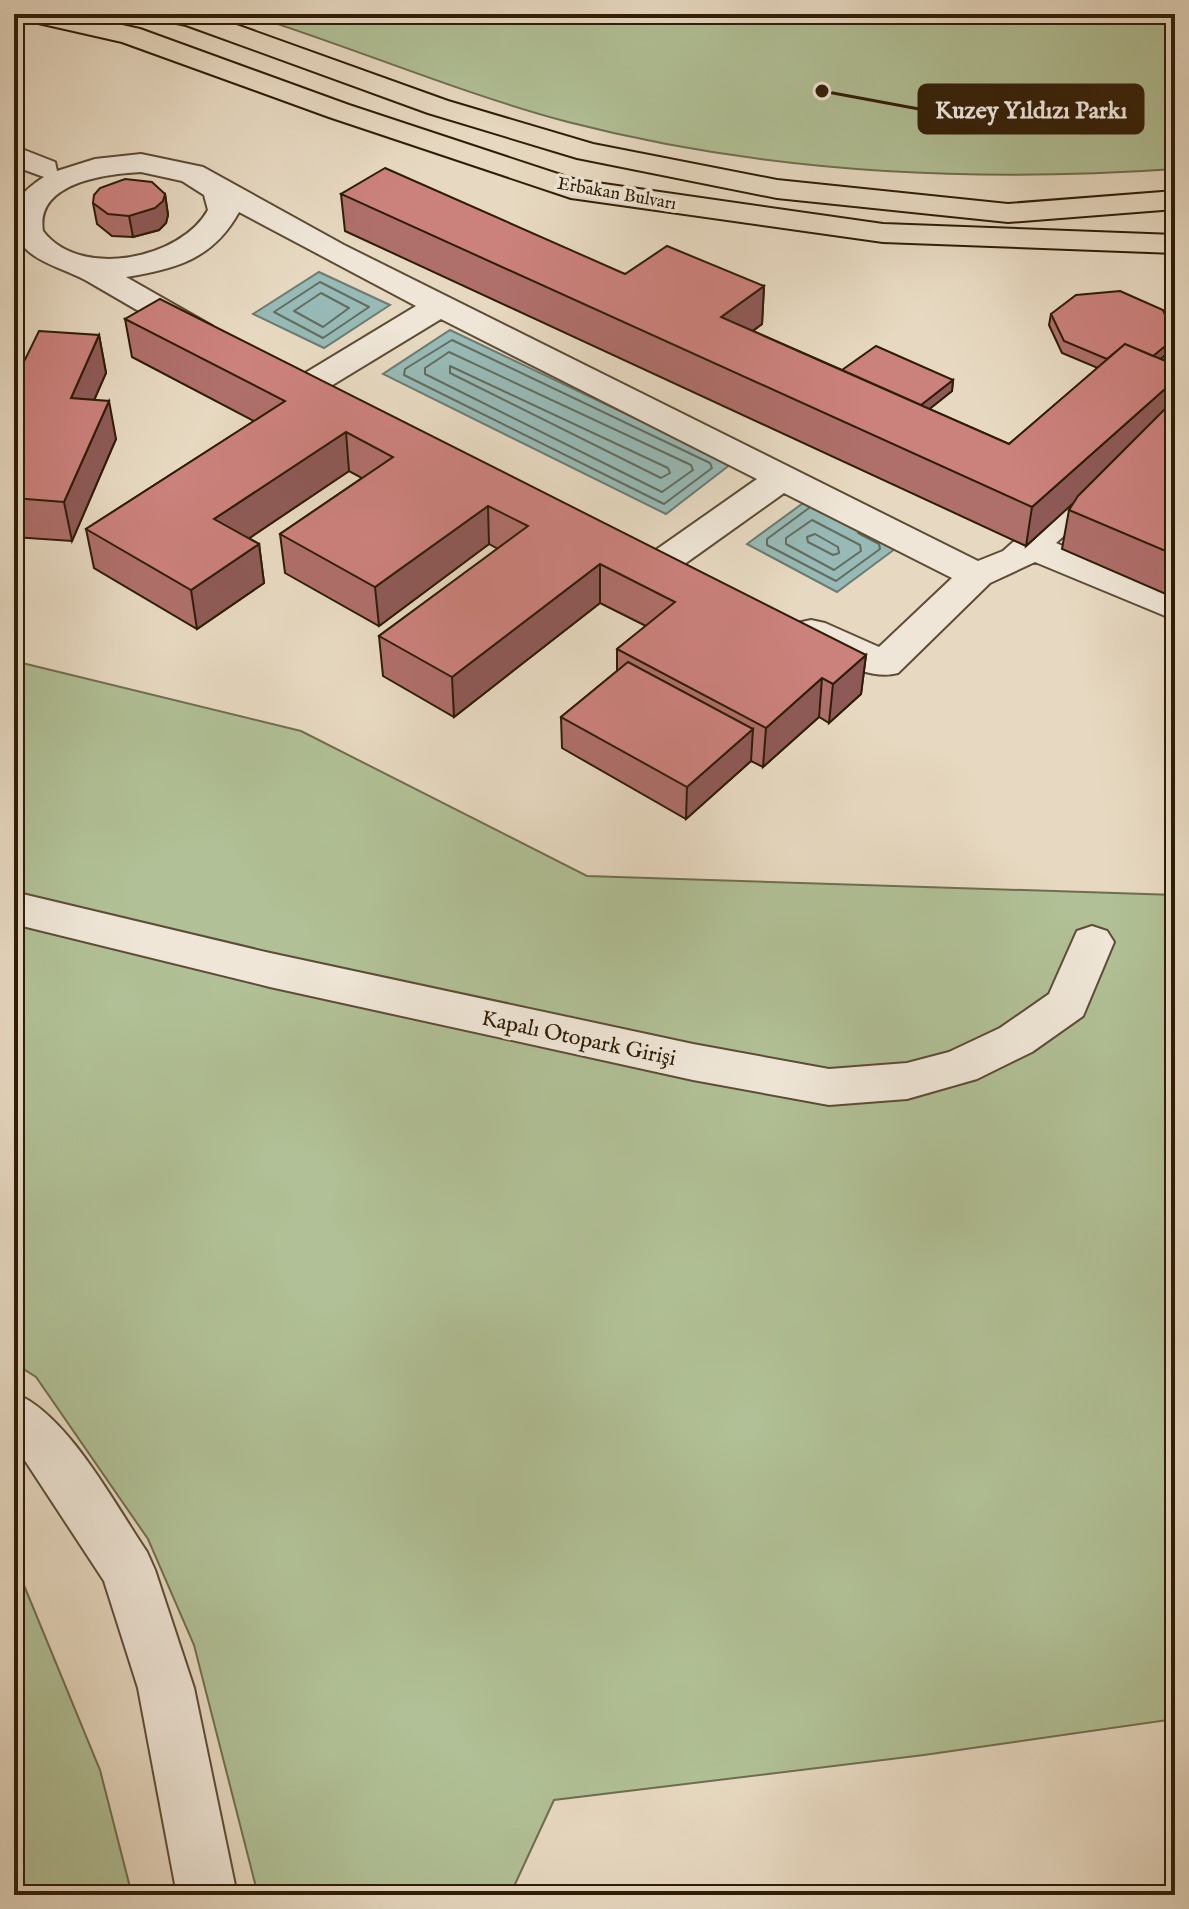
<svg xmlns="http://www.w3.org/2000/svg" width="1189" height="1909" viewBox="0 0 1189 1909" font-family="'IM FELL English',serif">
  <rect width="100%" height="100%" fill="#e7d9c1"/>
  <filter id="stains"><feTurbulence type="fractalNoise" baseFrequency=".0025" numOctaves="4"/><feColorMatrix values="0 0 0 0 .2 0 0 0 0 .09 0 0 0 0 .02 0 0 0 .5 -.17"/></filter>
  <radialGradient id="worn" r=".72"><stop offset=".6" stop-color="#630" stop-opacity="0"/><stop offset="1" stop-color="#630" stop-opacity=".3"/></radialGradient>
  <path fill="#b1c096" stroke="#706e4e" stroke-width="2" d="M247,14H1175V169C973,183 765,173 568,122C459,93 355,48 247,14Z
    M14,661L301,731L587,876L1175,895V1719L924,1755L554,1800L510,1895H258L194,1645L148,1539L36,1377L14,1363Z
    M14,1561L100,1770L132,1895H14Z"/>
  <path fill="#97bab6" stroke="#6d7b70" stroke-width="2" d="M319,272L390,305L324,348L253,314Z
    M450,330L731,464L666,514L383,374Z
    M810,498L899,546L837,592L747,544Z"/>
  <g fill="none" stroke-linecap="round" stroke-linejoin="round">
    <path stroke="#636c5e" stroke-width="2" d="M320,282L369,307L323,338L274,312Z
      M321,293L349,308L323,327L294,311Z
      M452,340L710,463L712,468L664,504L404,375L405,369Z
      M449,352L691,465L693,470L662,492L425,374V368Z
      M450,366L668,468L670,473L661,478L450,373Z
      M809,508L767,539V545L836,581L880,549L879,544L858,533
      M812,520L860,545L861,551L834,570L786,544V538Z
      M815,534L838,547L839,553L833,555L808,542L807,537Z"/>
    <g stroke="#5d4c36" stroke-width="4">
      <path id="minor" d="M14,146L55,162L57,171L95,159L141,154L203,167L344,245L978,561L1003,551L1163,410L1175,407V435L1056,543L1175,594V620L1035,562L990,583L898,673C866,682 826,654 797,641L792,632L797,623L811,620L825,623L879,647L952,578L784,493L669,575L656,579L643,575L637,567L643,559L757,479L441,319L316,395L304,398L292,395L287,388L292,381L416,306L239,212C213,259 176,269 126,277L212,326L217,333L212,340L200,343L188,340C155,320 121,301 87,281C59,265 14,260 14,219C14,199 27,188 44,177L14,166ZM141,172L182,181L204,195L208,210C181,259 80,280 43,231C35,182 107,174 141,172Z
        M14,892L270,953L693,1044L829,1069L907,1063L949,1052L1000,1028L1049,994L1077,931L1092,926L1107,931L1114,942L1083,1016L1032,1052L977,1079L907,1099L829,1105L693,1080L270,987L14,924Z
        M14,1393C67,1413 115,1505 147,1552L155,1570L194,1688L237,1895H177L138,1688L104,1581L22,1456L14,1449Z"/>
    </g>
    <g stroke="#2f1d07" stroke-width="4">
      <path id="highway" d="M21,14H73L140,29L349,105L576,180L883,224L1175,235V253L883,242L571,198L329,117L122,42L25,20Z
        M158,14H206L448,101L593,144L777,180L1008,204L1175,191V209L1008,222L777,198L577,158L428,113L186,25L162,20Z"/>
    </g>
    <use href="#minor" fill="#efe6d7" fill-rule="evenodd"/>
    <use href="#highway" fill="#e7d9c1" fill-rule="evenodd"/>
  </g>
  <path fill="#af6f6b" stroke="#2f1d07" stroke-width="2" d="M165,194L168,215L166,223L159,230L133,237L112,236L97,224L93,203Z
    M341,194L625,274L764,286L762,324L753,331L842,370L953,380L952,391L929,409L1009,444L1098,368L1062,353L1049,325L1051,314L1173,349L1161,359L1175,365V598L1062,549L1069,510L1075,501L1026,546L345,231Z
    M125,319L866,655L861,694L829,723L819,717L763,767L751,761L686,819L562,748L561,717L617,671V649L646,626L600,603L454,717L383,676L379,636L498,549L489,544L379,626L285,573L280,534L362,478L349,471L249,538L259,544L264,583L197,629L94,568L86,529L254,421L132,357Z
    M99,335L106,373L94,400L116,439L72,541L14,537V382Z"/>
  <path fill="#8e5a57" stroke="#2f1d07" stroke-width="2" d="M165,194L168,215L166,223L159,230L133,237L129,216Z
    M764,286L762,324L719,355L721,317Z
    M99,335L106,373L78,437L71,398Z
    M1175,338L1173,349L1148,369L1151,357Z
    M953,380L952,391L912,423L913,411Z
    M1175,380V411L1026,546L1032,507Z
    M109,401L116,439L72,541L64,502Z
    M346,432L349,471L220,558L214,519Z
    M488,506L489,544L379,626L375,587Z
    M259,544L264,583L197,629L191,590Z
    M600,564V603L454,717L452,677Z
    M866,655L861,694L829,723L833,684Z
    M822,678L819,717L763,767L766,728Z
    M753,729L751,761L686,819L687,787Z"/>
  <path fill="#cb817c" stroke="#2f1d07" stroke-width="2" d="M385,168L625,274L667,246L764,286L721,317L1009,444L1125,344L1175,365V380L1032,507L341,194Z
    M125,179L152,182L165,194L163,201L155,208L129,216L108,214L93,203L94,195L100,188Z
    M1120,291L1163,310L1175,338L1153,356L1125,344L1107,359L1064,341L1051,314L1076,295Z
    M160,299L866,655L833,684L822,678L766,728L617,649L675,602L600,564L452,677L379,636L528,526L488,506L375,587L280,534L393,457L346,432L214,519L259,544L191,590L86,529L285,401L125,319Z
    M39,331L99,335L71,398L109,401L64,502L14,498V382Z
    M876,346L953,380L921,405L842,370Z
    M1175,399V555L1069,510L1078,496Z
    M628,662L753,729L687,787L561,717Z"/>
  <g text-anchor="middle" stroke-width="7" stroke-linejoin="round" paint-order="stroke">
    <g font-size="18" fill="#2f1d07" stroke="#efe6d7">
      <text transform="translate(617 193) rotate(10)" y="6">Erbakan Bulvarı</text>
    </g>
    <g font-size="22" fill="#2f1d07" stroke="#efe6d7">
      <text transform="translate(579 1037) rotate(12)" y="8">Kapalı Otopark Girişi</text>
    </g>
  </g>
  <path fill="none" stroke="#2f1d07" stroke-width="3" d="M822 91L919 109"/>
  <circle fill="#2f1d07" stroke="#efe6d7" stroke-width="3" cx="822" cy="91" r="8"/>
  <rect fill="#2f1d07" stroke="#2f1d07" stroke-width="3" x="919" y="85" width="224" height="48" rx="8"/>
  <g font-size="24" text-anchor="middle" font-weight="bold" fill="#fff">
    <text x="1031" y="118">Kuzey Yıldızı Parkı</text>
  </g>
  <rect width="1189" height="1909" fill="none" stroke="#e7d9c1" stroke-width="48"/>
  <rect x="16" y="16" width="1157" height="1877" fill="none" stroke="#2f1d07" stroke-width="4"/>
  <rect x="24" y="24" width="1141" height="1861" fill="none" stroke="#2f1d07" stroke-width="2"/>
  <rect width="100%" height="100%" filter="url(#stains)"/>
  <rect width="100%" height="100%" fill="url(#worn)"/>
</svg>
